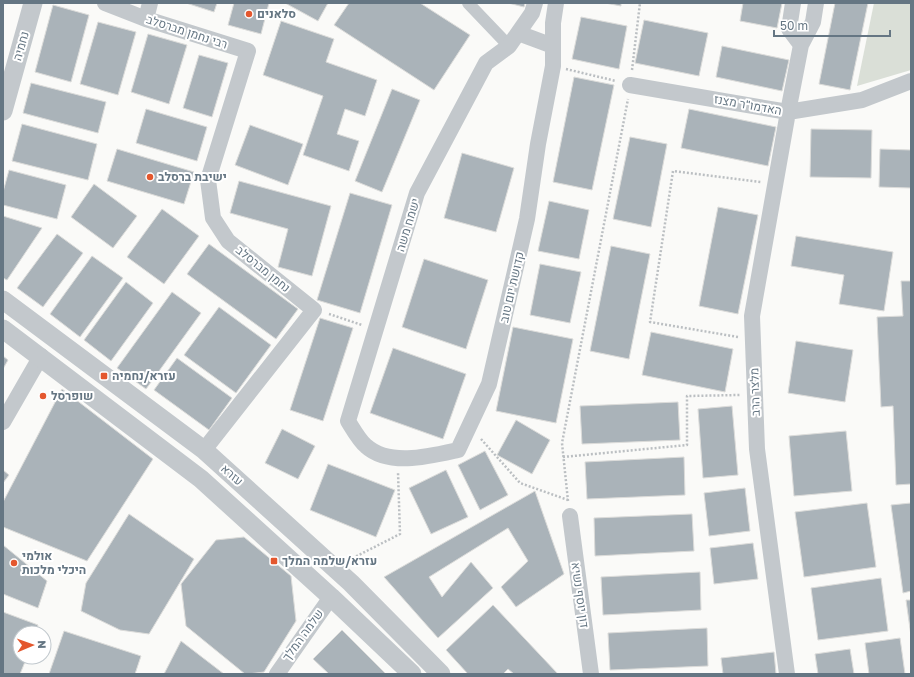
<svg xmlns="http://www.w3.org/2000/svg" width="914" height="677" viewBox="0 0 914 677" font-family="'Golos Text',Heebo,sans-serif">
  <rect width="100%" height="100%" fill="#fafaf8"/>
  <path fill="#dadfd7" d="M874,3H911V70L857,86Z"/>
  <path fill="#aab3b9" stroke="#dcdcda" d="M186,3H217L214,12Z
    M234,3H269L261,34L228,25Z
    M285,3H328L318,21Z
    M349,3H420L470,35L434,90L334,25Z
    M508,3H525L524,7Z
    M605,3H621V6Z
    M743,3H782L777,28L740,21Z
    M835,3H868L850,90L819,84Z
    M53,5L89,15L71,82L35,72Z
    M581,17L627,26L619,69L572,59Z
    M644,20L708,33L699,76L635,63Z
    M281,21L334,39L326,62L377,80L365,116L345,109L337,134L359,141L349,171L303,155L323,96L263,75Z
    M98,22L136,32L118,95L80,84Z
    M148,34L187,45L169,104L131,92Z
    M722,46L789,60L782,91L716,77Z
    M199,55L228,63L212,117L183,108Z
    M574,77L614,85L592,190L553,182Z
    M31,83L106,102L98,133L23,113Z
    M392,89L420,100L382,192L355,181Z
    M146,109L207,127L197,161L136,143Z
    M689,109L776,127L768,166L681,148Z
    M22,124L97,144L88,180L12,161Z
    M250,125L303,144L288,185L235,165Z
    M811,129L872,130L871,178L810,177Z
    M630,137L667,144L651,227L613,219Z
    M117,149L194,172L184,204L107,181Z
    M880,149L911,150V188L879,187Z
    M462,153L514,168L496,232L444,218Z
    M9,170L66,185L57,219L3,205V192Z
    M239,181L331,206L312,276L278,267L288,229L230,213Z
    M94,184L137,216L113,248L71,217Z
    M350,193L392,205L360,313L317,300Z
    M549,201L589,210L579,259L538,251Z
    M718,207L758,215L738,314L699,306Z
    M162,209L199,236L164,284L127,257Z
    M3,216L42,228L7,280L3,278Z
    M57,234L83,253L43,307L17,288Z
    M796,236L893,252L884,311L839,304L844,275L791,266Z
    M209,244L298,309L276,339L187,274Z
    M611,246L650,254L629,359L590,351Z
    M92,256L123,278L80,337L50,314Z
    M424,259L488,280L466,349L402,327Z
    M540,264L581,272L570,323L530,315Z
    M901,281H911V484L896,485L893,406L881,407L877,317L903,316Z
    M126,282L153,303L111,361L84,340Z
    M172,292L201,313L146,389L117,368Z
    M219,307L271,345L236,393L184,355Z
    M320,318L353,328L323,421L290,410Z
    M513,327L573,339L556,423L496,411Z
    M651,332L733,349L725,392L642,375Z
    M796,341L853,350L845,402L788,393Z
    M393,348L466,374L443,439L370,413Z
    M3,356L8,360L3,369Z
    M177,358L232,398L209,430L154,390Z
    M62,389L153,459L87,561L3,527V502Z
    M678,402L680,440L582,444L580,406Z
    M732,406L738,475L703,478L698,409Z
    M516,420L550,440L532,474L497,455Z
    M282,429L315,446L298,479L265,463Z
    M846,431L852,491L794,496L789,436Z
    M485,451L508,495L480,510L458,465Z
    M684,457L685,495L587,499L585,462Z
    M328,464L395,490L376,537L310,510Z
    M3,470L9,475L3,483Z
    M446,470L468,517L431,534L409,488Z
    M745,488L750,531L709,536L704,493Z
    M535,491L564,574L516,607L501,587L528,561L508,528L429,577L442,597L471,562L493,588L438,638L384,577Z
    M867,503L876,567L804,577L795,512Z
    M911,503V591L903,593L891,505Z
    M129,514L194,559L149,634L120,630L81,611L86,583Z
    M692,514L694,551L595,556L594,518Z
    M244,537L291,576L296,621L264,672L248,674H245L186,626L181,584L216,540Z
    M753,543L758,579L714,584L710,548Z
    M3,545L47,581L38,608L3,594Z
    M700,572L701,610L603,615L601,577Z
    M881,578L888,631L818,640L811,588Z
    M906,600H911V636Z
    M493,605L558,674H514L508,669L503,674H468L446,650Z
    M3,612L38,625L35,633H20V657H27L20,674H3Z
    M707,628L708,666L610,670L608,633Z
    M342,630L386,674H329L313,659Z
    M64,631L141,656L135,674H49Z
    M900,638L905,674H869L865,643Z
    M181,641L224,674H164Z
    M850,649L854,674H818L815,654Z
    M774,652L776,674H723L721,658Z"/>
  <g fill="none" stroke-linecap="round" stroke-linejoin="round">
    <path stroke="#bbbfc2" stroke-width="2.5" stroke-dasharray="2 2" stroke-linecap="butt" d="M566,69L616,81
      M632,70L640,3
      M329,314L362,325
      M738,337L650,322L673,171L761,182
      M481,439L520,483L568,500
      M563,457L687,445V396L740,395
      M568,501L562,443L628,99
      M349,560L400,534L398,472"/>
    <path stroke="#c3c8cc" stroke-width="12" d="M468,3L509,46"/>
    <path stroke="#c3c8cc" stroke-width="16" d="M105,3L146,19L248,51L208,180L213,218L228,241L314,310L204,450
      M535,3L532,13L509,46L486,63L417,193L348,421C353,429 359,440 366,446C389,467 431,456 458,450L489,384L527,219L538,144L553,66V23L556,3
      M793,3L789,29L801,45L813,22L816,3
      M146,19L150,3
      M518,33L553,46
      M630,85L788,112L862,100L911,81
      M3,422L41,356
      M570,516L591,674
      M277,674L331,597
      M787,674L757,449L752,316L788,112L801,45"/>
    <path stroke="#c3c8cc" stroke-width="19" d="M3,111L33,3
      M3,300L204,450L351,583L441,674
      M3,329L201,479L331,597L412,674"/>
  </g>
  <g fill="#e4572e" stroke="#fff" stroke-width="1.5">
    <circle cx="249" cy="14" r="4"/>
    <circle cx="150" cy="177" r="4"/>
    <rect x="100" y="372" width="8" height="8" rx="2"/>
    <circle cx="43" cy="396" r="4"/>
    <rect x="270" y="557" width="8" height="8" rx="2"/>
    <circle cx="14" cy="563" r="4"/>
  </g>
  <g text-anchor="middle" stroke-width="4" stroke-linejoin="round" paint-order="stroke">
    <g font-size="12" font-weight="bold" fill="#657683" stroke="#fff" text-anchor="start">
      <text x="257" y="18">סלאנים</text>
      <text x="158" y="181">ישיבת ברסלב</text>
      <text x="112" y="380">עזרא/נחמיה</text>
      <text x="51" y="400">שופרסל</text>
      <text x="22" y="560">אולמי<tspan x="22" dy="14">היכלי מלכות</tspan></text>
      <text x="282" y="565">עזרא/שלמה המלך</text>
    </g>
    <g font-size="12" fill="#657683" stroke="#fff">
      <text transform="translate(187 32) rotate(18)" y="4">רבי נחמן מברסלב</text>
      <text transform="translate(21 46) rotate(-74)" y="4">נחמיה</text>
      <text transform="translate(748 105) rotate(10)" y="4">האדמו"ר מצנז</text>
      <text transform="translate(408 225) rotate(-73)" y="4">ישמח משה</text>
      <text transform="translate(263 269) rotate(39)" y="4">נחמן מברסלב</text>
      <text transform="translate(512 287) rotate(-77)" y="4">קדושת יום טוב</text>
      <text transform="translate(755 392) rotate(-92)" y="4">מלצר הרב</text>
      <text transform="translate(232 475) rotate(42)" y="4">עזרא</text>
      <text transform="translate(580 595) rotate(82)" y="4">דון יוסף נשיא</text>
      <text transform="translate(303 635) rotate(-54)" y="4">שלמה המלך</text>
    </g>
  </g>
  <rect width="914" height="677" fill="none" stroke="#657683" stroke-width="8"/>
  <g transform="translate(32 645) rotate(88)"><circle r="19" fill="#ffffff" stroke="#c1c8cd"/>
  <path d="M0-3L7 15L0 10L-7 15Z" fill="#e4572e"/>
  <text y="-6" font-size="11" font-weight="bold" text-anchor="middle" fill="#657683">N</text>
  </g>
  <path d="M774 30v6h116v-6" fill="none" stroke="#657683" stroke-width="2"/>
  <text x="780" y="30" font-size="12" fill="#657683" stroke="#ffffff" stroke-width="3" paint-order="stroke">50 m</text>
</svg>
